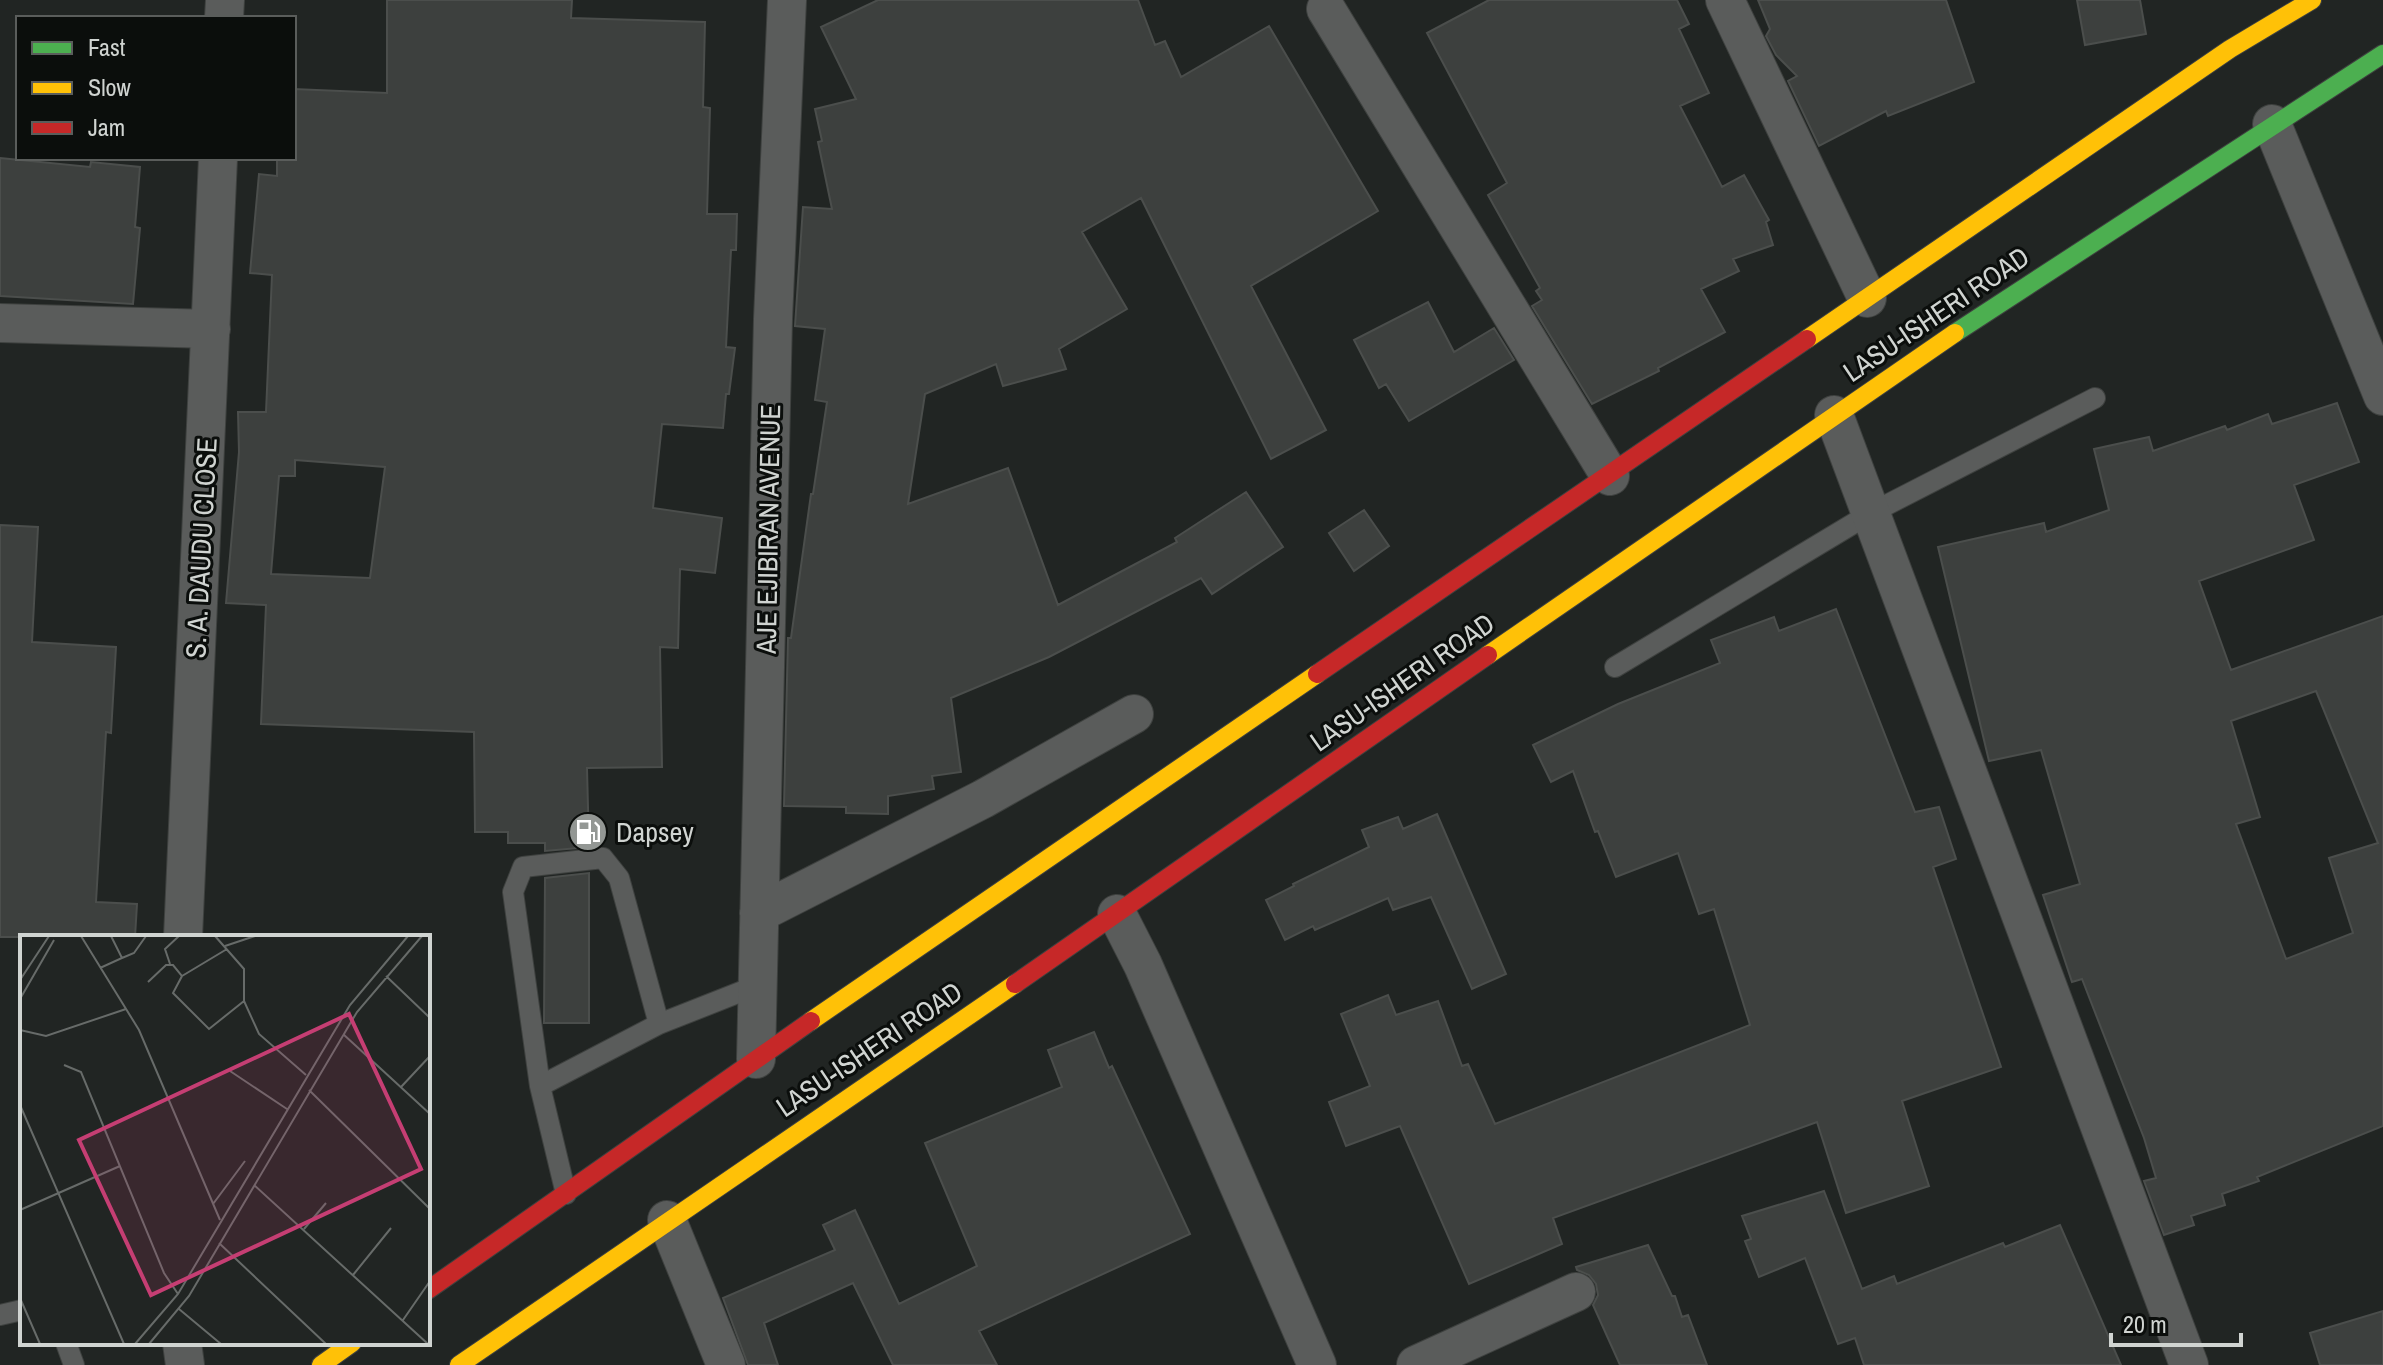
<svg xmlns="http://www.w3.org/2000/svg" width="2383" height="1365" viewBox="0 0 2383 1365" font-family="'Archivo Narrow',sans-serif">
  <rect width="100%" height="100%" fill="#212523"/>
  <path fill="#3d403e" stroke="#4b4e4c" stroke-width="2" fill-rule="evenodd" d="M387,0H572L571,18L705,22L703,107L710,108L707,214H737L736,250H731L726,347L735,348L729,394H726L723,428L662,424L653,508L722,518L715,573L680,569L678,648L660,647L662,767L587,768L589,847L545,851V843H508V832H475L474,732L261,724L266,605L226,603L239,452L238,412H266L272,275L250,273L259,174L277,176V158H294V89L387,93ZM295,460L385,467L370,578L271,574L279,476H295Z
    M878,0H1138L1155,45L1165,41L1181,77L1269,26L1378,211L1251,286L1326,430L1271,459L1141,198L1082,232L1127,309L1059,349L1066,369L1003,386L996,364L925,394L908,504L1008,468L1058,605L1177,542L1175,538L1246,492L1283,547L1212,594L1201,578L1049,657L951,698L961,772L932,776L934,789L888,796V814L846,813V807L784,806L788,638H791L811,494H813L827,402L815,400L825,329L795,326L803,207L832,209L818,142L822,141L815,109L856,99L821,27Z
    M1489,0H1677L1689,24L1679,29L1709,93L1680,106L1722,187L1744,175L1769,220L1766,222L1773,245L1733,259L1739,271L1701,289L1725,332L1658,368L1659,371L1592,404L1532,306L1542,300L1536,291L1540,288L1488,195L1507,183L1427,33Z
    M1758,0H1946L1974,82L1888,116L1886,111L1819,146L1788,81L1797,76L1776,55L1766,36L1770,29Z
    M2077,0H2140L2146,34L2085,45Z
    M0,158L90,167L91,162L140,167L135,227L140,228L133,304L0,296Z
    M1428,302L1454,352L1494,328L1514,360L1409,421L1386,384L1379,388L1354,340Z
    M2337,403L2359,462L2294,485L2314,540L2199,581L2231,670L2383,616V1126L2257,1177L2259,1181L2222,1194L2225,1205L2191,1216L2194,1225L2164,1235L2144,1181L2156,1178L2144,1138L2082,979L2072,982L2043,895L2080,884L2041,750L1989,761L1938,547L2044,523L2046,532L2109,510L2094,449L2149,437L2153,451L2225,426L2227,430L2268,414L2272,424ZM2316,691L2378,843L2329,858L2353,933L2286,959L2236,824L2260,817L2231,721Z
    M1364,510L1389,546L1354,571L1329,533Z
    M0,525L38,527L32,642L116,647L111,733L106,732L96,902L137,904L135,937H0Z
    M1836,609L1915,812L1939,807L1956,859L1933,867L2001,1067L1902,1101L1929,1186L1846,1213L1817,1122L1553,1218L1562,1244L1469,1284L1400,1126L1346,1146L1329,1102L1370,1086L1341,1014L1388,995L1396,1015L1438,1001L1462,1066L1468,1064L1495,1124L1750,1025L1714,909L1699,914L1678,853L1616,877L1598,831L1595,832L1573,771L1551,782L1533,745L1618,704L1720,663L1711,640L1774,617L1779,631Z
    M1437,814L1506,974L1472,989L1431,897L1393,910L1388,898L1315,930L1313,926L1285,940L1266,900L1294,886L1293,884L1369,847L1362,830L1398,817L1403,829Z
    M589,873V1023H544L545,878Z
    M1094,1032L1109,1068L1112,1066L1190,1234L979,1331L997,1365H893L853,1283L764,1323L778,1365H748L723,1298L835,1250L823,1225L855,1210L899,1304L977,1266L925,1143L1062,1087L1048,1050Z
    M1824,1191L1862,1289L1894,1276L1897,1284L2003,1243L2005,1247L2060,1225L2121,1365H1864L1855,1338L1838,1344L1805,1258L1759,1277L1745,1241L1751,1239L1742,1216Z
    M1648,1245L1672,1296H1675L1682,1317L1688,1315L1707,1365H1620L1593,1305L1598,1295L1596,1284L1589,1275L1577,1270L1576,1267Z
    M2383,1311V1365H2320L2310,1333Z"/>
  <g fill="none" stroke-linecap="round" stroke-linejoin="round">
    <g stroke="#3e413f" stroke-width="22">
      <path id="lane" d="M1615,667L1871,513L2095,398
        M540,1086L659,1024L758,985
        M566,1194L540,1086L513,892L523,867L603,858L619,878L659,1024
        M0,1315L22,1310
        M66,1343L74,1365"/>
    </g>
    <g stroke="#3e413f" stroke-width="40">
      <path id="street" d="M1725,0L1867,298
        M1326,9L1610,476
        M224,18L225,0
        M2272,124L2383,396
        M0,323L211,329
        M1834,415L2189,1365
        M759,913L983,799L1134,714
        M1117,914L1143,965L1317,1365
        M183,937L218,158
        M756,1059L773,319L787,0
        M667,1220L726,1365
        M182,1343L185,1365
        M1416,1365L1576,1292"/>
    </g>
    <g stroke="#3e413f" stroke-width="20">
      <path id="fast" d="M1955,333L2383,54"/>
    </g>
    <g stroke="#3e413f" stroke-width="20">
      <path id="slow" d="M1807,339L2230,49L2312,0
        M1488,655L1955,333
        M811,1021L1317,674
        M321,1365L352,1343
        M459,1365L1015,984"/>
    </g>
    <g stroke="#3e413f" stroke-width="20">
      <path id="jam" d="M1317,674L1807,339
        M1015,984L1488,655
        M428,1290L811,1021"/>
    </g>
    <use href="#lane" stroke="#5a5c5b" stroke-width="20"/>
    <use href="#street" stroke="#5a5c5b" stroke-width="38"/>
    <use href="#fast" stroke="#4caf50" stroke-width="18"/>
    <use href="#slow" stroke="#ffc107" stroke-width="18"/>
    <use href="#jam" stroke="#c62828" stroke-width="18"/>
  </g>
  <defs>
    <g id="fuel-disc" transform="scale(2)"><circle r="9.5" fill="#939794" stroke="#0b0e0c"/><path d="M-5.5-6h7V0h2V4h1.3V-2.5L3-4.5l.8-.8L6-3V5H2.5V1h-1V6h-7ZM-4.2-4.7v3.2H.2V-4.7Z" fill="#fff"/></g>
  </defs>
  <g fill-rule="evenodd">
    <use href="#fuel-disc" x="588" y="832"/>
  </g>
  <g text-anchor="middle" stroke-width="6" stroke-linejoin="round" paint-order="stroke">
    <g font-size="28" fill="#d0d4d1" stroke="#0b0e0c">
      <text transform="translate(1936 314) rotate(-34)" y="10">LASU-ISHERI ROAD</text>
      <text transform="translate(768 529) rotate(-89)" y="10">AJE EJIBIRAN AVENUE</text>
      <text transform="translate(201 548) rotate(-87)" y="10">S. A. DAUDU CLOSE</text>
      <text transform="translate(1402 682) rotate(-35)" y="10">LASU-ISHERI ROAD</text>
      <text transform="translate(869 1049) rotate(-34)" y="10">LASU-ISHERI ROAD</text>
    </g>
    <g font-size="28" fill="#d0d4d1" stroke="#0b0e0c" text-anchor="start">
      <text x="616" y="842">Dapsey</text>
    </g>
  </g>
  <g transform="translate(20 935)">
    <rect width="410" height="410" fill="#212523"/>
    <path fill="none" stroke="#676b69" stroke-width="2" d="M61,1L119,95L200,285M195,1L224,34V66L239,99L286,140M205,11L235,1M102,23L114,18L126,1M150,29L145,14L159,1M80,33L102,23L91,1M162,41L207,14M366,41L410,83M0,45L29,1M128,47L146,30H153L162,41L153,58L189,94L224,66M0,64L34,5M0,95L26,101L106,74M323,99L410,179M44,130L61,137L144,338L158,359M210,136L267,174M381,152L410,121M289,155L410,274M0,170L104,409M234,250L408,409M193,269L225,226M0,275L100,231M284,294L306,268M199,308L306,409M333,340L371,293M0,363L20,409M159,374L201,409M383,385L410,346M115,409L158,359L330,70L388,1M129,409L169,361L337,77L402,1"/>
    <path fill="#c53e73" fill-opacity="0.15" stroke="#c53e73" stroke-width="4" d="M329,79L401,234L131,360L59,205Z"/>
    <rect width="410" height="410" fill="none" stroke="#d0d4d1" stroke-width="4"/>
  </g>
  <rect x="16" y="16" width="280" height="144" fill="#0b0e0c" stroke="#5a5d5b" stroke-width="2"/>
  <rect x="32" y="42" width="40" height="12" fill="#4caf50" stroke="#5a5d5b" stroke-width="2"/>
  <text x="88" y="56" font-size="24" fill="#d0d4d1">Fast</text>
  <rect x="32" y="82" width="40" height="12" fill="#ffc107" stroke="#5a5d5b" stroke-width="2"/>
  <text x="88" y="96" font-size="24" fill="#d0d4d1">Slow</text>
  <rect x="32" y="122" width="40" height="12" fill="#c62828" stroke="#5a5d5b" stroke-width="2"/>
  <text x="88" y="136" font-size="24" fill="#d0d4d1">Jam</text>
  <path d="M2111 1333v12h130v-12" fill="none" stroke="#d0d4d1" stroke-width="4"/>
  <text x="2123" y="1333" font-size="24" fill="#d0d4d1" stroke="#0b0e0c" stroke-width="6" paint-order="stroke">20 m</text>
</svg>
